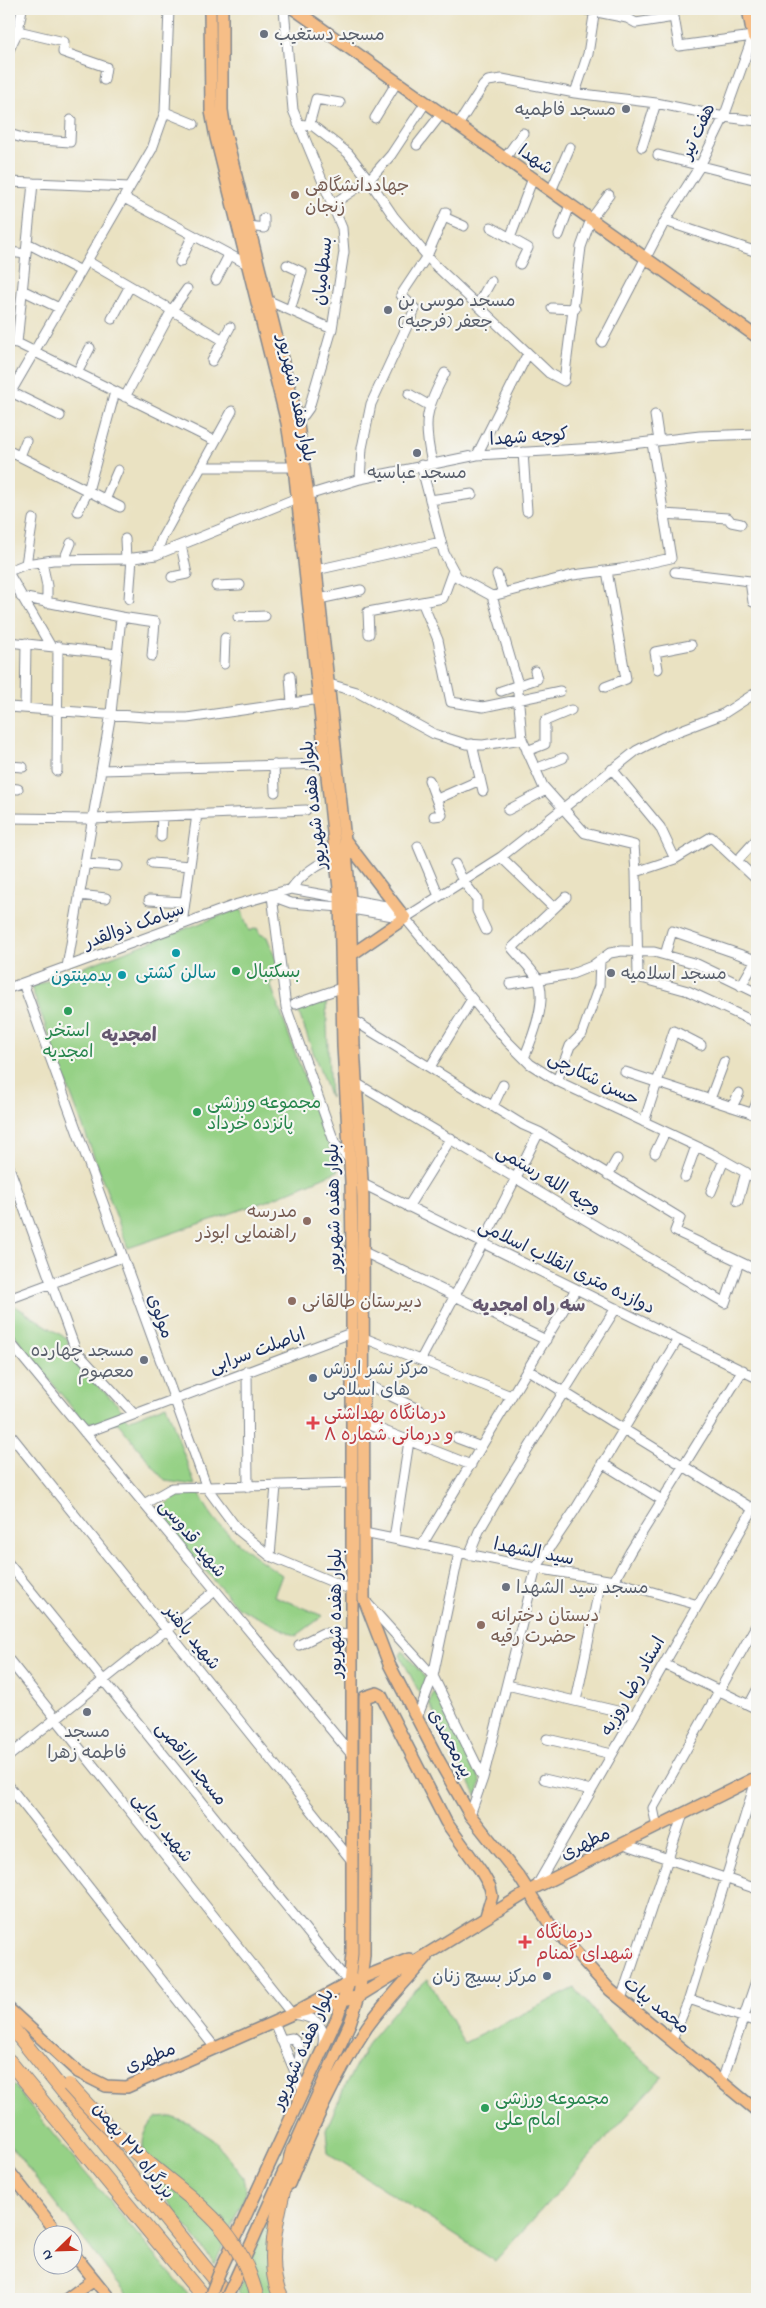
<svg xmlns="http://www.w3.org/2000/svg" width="766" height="2308" viewBox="0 0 766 2308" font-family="'Indie Flower','Playpen Sans Arabic',sans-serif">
  <rect width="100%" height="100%" fill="#f6f6f2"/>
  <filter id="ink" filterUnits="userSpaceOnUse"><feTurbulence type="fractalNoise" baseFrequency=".02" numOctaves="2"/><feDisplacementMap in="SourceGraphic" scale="10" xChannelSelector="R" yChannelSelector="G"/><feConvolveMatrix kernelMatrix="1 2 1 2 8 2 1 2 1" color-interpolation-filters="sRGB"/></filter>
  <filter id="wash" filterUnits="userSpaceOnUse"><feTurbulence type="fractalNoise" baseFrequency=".0096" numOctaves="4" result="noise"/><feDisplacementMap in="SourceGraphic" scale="20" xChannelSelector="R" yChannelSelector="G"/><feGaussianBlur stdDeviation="1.12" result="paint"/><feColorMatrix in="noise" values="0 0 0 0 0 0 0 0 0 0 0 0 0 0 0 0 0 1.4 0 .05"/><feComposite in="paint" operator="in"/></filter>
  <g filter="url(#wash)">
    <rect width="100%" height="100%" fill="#eae2c2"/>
    <path fill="#96d186" stroke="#588072" d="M238,909L242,911L249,931L257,928L260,934L267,937L278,964L276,980L270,983L338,1171L267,1201L128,1248L31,987Z
      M326,999L330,1098L297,1008Z
      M12,1304L69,1340L63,1353L117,1404L128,1420L166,1405L195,1485L165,1481L118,1423L83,1422L9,1328V1307Z
      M199,1491C213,1529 250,1553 282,1575L274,1596L323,1616L296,1636L237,1607L156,1514L177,1493Z
      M403,1651L427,1680L421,1696L400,1655Z
      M434,1691L481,1781L477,1797L429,1703Z
      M428,1979L464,2043L575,1988L617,2040L662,2077L495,2261L328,2153L326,2130L345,2086L370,2040L403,2001Z
      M9,2079L56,2138L192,2299H130L9,2144Z
      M172,2117L190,2124L214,2140L243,2177L246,2193L215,2264C196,2238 143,2176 143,2145C143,2134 149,2125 156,2118Z
      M273,2204L276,2299H243L238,2292Z"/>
  </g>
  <g filter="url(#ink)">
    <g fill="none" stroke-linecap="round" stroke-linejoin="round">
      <g stroke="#828890" stroke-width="11">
        <path id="minor" d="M284,9L293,110L342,228L344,252L332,329L309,408L304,415L293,420
          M582,9L627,18L636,23L674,17L679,46L753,36L724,117L700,166L665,221L602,342
          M18,31L64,42L63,52L106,67L104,80
          M9,50L18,31L22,9
          M575,93L588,54L595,9
          M165,112L194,124
          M375,118L397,82
          M298,124L313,126L348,153L369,180L394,217L434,264L549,373L564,381L581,247L591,219L609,195
          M309,125L316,99L340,103
          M458,125L483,86L488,81L502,79L575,93L656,103L724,117L757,121
          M9,134L26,139L70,142L71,120
          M417,145L442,113
          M642,147L656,103
          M658,155L757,180
          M505,158L523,133
          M9,182L130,187
          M551,191L570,147
          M124,198L247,264
          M333,204L369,180L391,155L426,102
          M444,217L464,226
          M665,221L757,252
          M249,226L264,228V218
          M491,227L528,248L520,264
          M559,235L570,205
          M510,238L533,178
          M27,243L81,271
          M9,252L26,254
          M87,261L223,340L212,361
          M180,262L193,235
          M287,265L302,272L290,310
          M216,280L229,255
          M22,290L59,308
          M267,300L332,329
          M478,304L491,281
          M552,308L575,309
          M112,319L130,286
          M223,340L230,327
          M9,342L17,343L215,441
          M17,343L33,183
          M77,373L90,348
          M11,392L60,416
          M409,394L430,406
          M9,395L152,149L165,112L169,9
          M125,397L172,310L187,289
          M655,415L659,441
          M9,451L120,507
          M523,452L527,511
          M477,455L528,353
          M20,456L26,441
          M432,463C423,422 425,410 445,373
          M421,465L444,553L457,577L492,596L573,575L621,569L671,558L652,443
          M201,467H294
          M360,479L362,448L371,404L415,309L401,295L427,256L446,212
          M308,495L360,479L477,455L597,448L700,436L757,434
          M105,500L118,470
          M430,500L472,494
          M78,511L88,491L115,392
          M663,514L728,518L731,522L741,524
          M125,539L126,559
          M156,555L162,538L232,411
          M64,560L71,543
          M42,562L47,586V603
          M26,564L33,519
          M316,570L441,542
          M9,571L26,564L53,560L126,559L156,555L297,498
          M675,572L750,581L753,602L757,601
          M9,574L50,645
          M497,575L503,593
          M172,577L187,574L181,545
          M216,586L240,585
          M492,596L517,681L522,739L543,786L585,833L634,845L636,872L638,977L688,991L757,1023
          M21,597L121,617L111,713L67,967
          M129,599L132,558
          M319,599L361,590
          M423,604L438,640L451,702L483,707L560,691
          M121,617L155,622L152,656
          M238,617L265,616
          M369,634L368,612L443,598L453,570
          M9,642L117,654
          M224,664L225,638
          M658,669L655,652L691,645
          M290,676L292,703
          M329,684L357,692L434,734L466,744L483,745L522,739
          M605,687L626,679L607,571
          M501,691L537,679L535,671
          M9,707L159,718H187L320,699
          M25,708L26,643
          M472,744L483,791
          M527,751L545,744V721L571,710
          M274,765L275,792
          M9,766L23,767
          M535,769L563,758
          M612,769L660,827L675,859
          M101,770L327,764
          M57,771L58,646
          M429,780L442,815L434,816
          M9,788L18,789
          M437,799L480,780
          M508,810L546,790
          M9,818L93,819L306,810
          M161,837L162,816
          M418,846L439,896
          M501,857L554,908
          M737,861L757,839
          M152,863L190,866
          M85,864L118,866
          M455,864L463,881L477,899V911L486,930
          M636,872L675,859L711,837L757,880
          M291,889C301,875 319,862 336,857
          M79,895L106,898
          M272,896L291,903L340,907L405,918L507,1041L530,1064L557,1081L713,1154L757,1179
          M272,896L286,1007L335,1144L350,1160
          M149,900L185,902
          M405,918L501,857L636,751L663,737L723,714L757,692
          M182,924L197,814
          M665,955L672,931L756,960L741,986
          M23,983L207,1488L238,1530L270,1556L352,1590
          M510,984L572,974L592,966L610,953L622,951L654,952L697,964L757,993
          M9,988L238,904L291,889L397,908
          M295,1004L341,988
          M353,1020L523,1125L539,1132L680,1218L675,1231L757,1270
          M524,1058C532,1039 549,998 537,978C530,967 520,958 512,948L566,897
          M430,1067L472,999
          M625,1072L757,1115
          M557,1081L570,1046L582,1034L599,986L600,960
          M356,1083L725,1303L739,1262
          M710,1099L724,1062
          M493,1106L503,1085
          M732,1107L739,1093
          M752,1114L757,1102
          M644,1122L674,1031L701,1045
          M655,1153L665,1132
          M9,1167L76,1351L133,1413
          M608,1175L617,1159
          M685,1177L696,1146
          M363,1184L757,1378
          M711,1192L724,1160
          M738,1201L746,1172
          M408,1207L451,1138
          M364,1252L546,1340
          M9,1299L122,1257
          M364,1338L511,1396
          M9,1341L352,1755
          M421,1359L483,1243L539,1132
          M528,1370L753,1509
          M247,1371L248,1487
          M364,1383L424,1412
          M364,1423L471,1465
          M9,1433L352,1861
          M85,1433L351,1333
          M457,1438L481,1447
          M602,1463L662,1500
          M144,1504L172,1488L352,1483
          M364,1533L536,1568L614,1581L698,1605
          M394,1539L409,1441
          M422,1545L576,1289
          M469,1555L479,1531L507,1483L616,1308
          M270,1556L276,1486
          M9,1564L349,1983
          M614,1581L630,1552L743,1370
          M367,1603L433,1676L483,1778
          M299,1645L323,1633L352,1635
          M9,1660L292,2014C311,2016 326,2022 323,2044
          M664,1664L757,1709
          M507,1685L634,1715
          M576,1701L601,1580
          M749,1705L757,1690
          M417,1718L433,1676L459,1553
          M547,1739L612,1754
          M9,1756L215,1591
          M544,1779L591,1790
          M9,1786L216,2049
          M470,1815L483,1778L536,1568L575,1510L678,1339
          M657,1827L653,1808L757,1624
          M624,1844L757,1889
          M536,1887L757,1502
          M621,1999L683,1814
          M689,1999L757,2022
          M274,2022L303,2091
          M281,2040L292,2038C304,2047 300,2060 295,2072
          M672,2040L689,1999L757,1777
          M722,2081L757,1978"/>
      </g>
      <g stroke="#828890" stroke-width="14">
        <path id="major" d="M210,9L211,111L216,138L287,423L294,467L340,898L343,1046L351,1182L352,1252V1954L349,1983L337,2018L220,2271
          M222,9V110L226,136L297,418L308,495L345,840L350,900L354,1046L363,1197L364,1599L389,1664L438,1759L470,1815L520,1878L549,1923L610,1990L757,2111
          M294,9L757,337
          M748,9L753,36H757
          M346,841L405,918L351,955
          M9,2009L78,2072L106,2086L127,2087L292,2014L349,1983L409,1959
          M292,2014L359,1996L536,1887L757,1777
          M290,2156L350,2023L359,1996L364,1955L365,1697L377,1693L381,1695L446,1822L481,1871L490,1887L492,1896L486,1916
          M9,2171L60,2236
          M289,2184C311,2130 335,2076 367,2027C384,2003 407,1980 426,1958
          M72,2252L110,2299
          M233,2284L284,2171
          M67,2299L94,2279"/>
      </g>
      <g stroke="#828890" stroke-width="16">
        <path id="highway" d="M9,2024L230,2299
          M9,2061L205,2299
          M282,2299C260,2261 284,2191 293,2150"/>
      </g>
      <use href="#minor" stroke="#fff" stroke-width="9"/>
      <use href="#major" stroke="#f6be87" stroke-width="11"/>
      <use href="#highway" stroke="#f6be87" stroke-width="14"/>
      <g stroke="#828890" stroke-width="14" stroke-linecap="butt">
        <path id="major-bridge" d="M209,2299L220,2271
          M226,2299L233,2284"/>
      </g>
      <g stroke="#828890" stroke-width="16" stroke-linecap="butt">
        <path id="highway-bridge" d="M69,2085C94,2113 119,2139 148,2163C199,2206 240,2228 257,2299"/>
      </g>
      <use href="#major-bridge" stroke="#f6be87" stroke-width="11"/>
      <use href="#highway-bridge" stroke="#f6be87" stroke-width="14"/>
    </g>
  </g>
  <g fill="#6b7280" stroke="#f6f6f2" stroke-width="2">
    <circle cx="264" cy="34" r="5"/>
    <circle cx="626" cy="109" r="5"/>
    <circle cx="388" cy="310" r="5"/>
    <circle cx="417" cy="453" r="5"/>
    <circle cx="611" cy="973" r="5"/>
    <circle cx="144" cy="1360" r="5"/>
    <circle cx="506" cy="1587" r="5"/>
    <circle cx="87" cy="1712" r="5"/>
  </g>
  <g fill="#8d6e63" stroke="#f6f6f2" stroke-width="2">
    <circle cx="295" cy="195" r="5"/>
    <circle cx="307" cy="1221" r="5"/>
    <circle cx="292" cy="1301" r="5"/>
    <circle cx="481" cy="1625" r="5"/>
  </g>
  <g fill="#0f9aa8" stroke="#f6f6f2" stroke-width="2">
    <circle cx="176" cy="953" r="5"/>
    <circle cx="122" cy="975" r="5"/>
  </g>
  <g fill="#2e9e5b" stroke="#f6f6f2" stroke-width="2">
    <circle cx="236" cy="971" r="5"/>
    <circle cx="68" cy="1011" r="5"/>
    <circle cx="197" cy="1112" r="5"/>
    <circle cx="485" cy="2108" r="5"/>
  </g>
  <g fill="#5c6f8a" stroke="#f6f6f2" stroke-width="2">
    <circle cx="313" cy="1378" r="5"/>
    <circle cx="547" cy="1976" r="5"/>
  </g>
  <g fill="#e0444e" stroke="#f6f6f2" stroke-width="2">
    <path d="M310.5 1415.5h5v5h5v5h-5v5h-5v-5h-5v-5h5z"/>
    <path d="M522.5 1934.5h5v5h5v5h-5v5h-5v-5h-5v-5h5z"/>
  </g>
  <g text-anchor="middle" stroke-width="4.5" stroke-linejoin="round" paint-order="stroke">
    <g font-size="18" fill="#5b616d" stroke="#f6f6f2" text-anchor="start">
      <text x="274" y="40">مسجد دستغیب</text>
      <text x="616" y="115" text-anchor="end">مسجد فاطمیه</text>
      <text x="398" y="306">مسجد موسی بن<tspan x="398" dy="21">جعفر (فرجیه)</tspan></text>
      <text x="417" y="478" text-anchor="middle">مسجد عباسیه</text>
      <text x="621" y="979">مسجد اسلامیه</text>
      <text x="134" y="1356" text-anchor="end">مسجد چهارده<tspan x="134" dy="21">معصوم</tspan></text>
      <text x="516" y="1593">مسجد سید الشهدا</text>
      <text x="87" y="1737" text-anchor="middle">مسجد<tspan x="87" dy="21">فاطمه زهرا</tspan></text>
    </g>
    <g font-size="18" fill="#1b2f5e" stroke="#f6f6f2">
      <text transform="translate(697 131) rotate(-65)" y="6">هفت تیر</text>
      <text transform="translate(536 159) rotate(35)" y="6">شهدا</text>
      <text transform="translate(322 271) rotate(-84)" y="6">بسطامیان</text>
      <text transform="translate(297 398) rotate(78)" y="6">بلوار هفده شهریور</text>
      <text transform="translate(529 436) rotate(-4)" y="6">کوچه شهدا</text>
      <text transform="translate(313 805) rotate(-96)" y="6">بلوار هفده شهریور</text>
      <text transform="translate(134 925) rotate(-20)" y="6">سیامک ذوالقدر</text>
      <text transform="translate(594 1078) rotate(27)" y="6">حسن شکارچی</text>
      <text transform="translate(549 1179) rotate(31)" y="6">وجیه الله رستمی</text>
      <text transform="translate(333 1208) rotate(-91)" y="6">بلوار هفده شهریور</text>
      <text transform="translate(567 1266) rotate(26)" y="6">دوازده متری انقلاب اسلامی</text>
      <text transform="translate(161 1316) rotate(70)" y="6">مولوی</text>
      <text transform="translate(257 1350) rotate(-20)" y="6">اباصلت سرابی</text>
      <text transform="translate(193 1538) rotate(51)" y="6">شهید قدوسی</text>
      <text transform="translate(534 1551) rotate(11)" y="6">سید الشهدا</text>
      <text transform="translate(335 1613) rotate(-90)" y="6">بلوار هفده شهریور</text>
      <text transform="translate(193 1637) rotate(51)" y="6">شهید باهنر</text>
      <text transform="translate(632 1686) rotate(-60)" y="6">استاد رضا روزبه</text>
      <text transform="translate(451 1743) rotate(62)" y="6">پیرمحمدی</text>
      <text transform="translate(192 1763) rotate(51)" y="6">مسجد الاقصی</text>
      <text transform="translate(163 1827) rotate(51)" y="6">شهید رجایی</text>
      <text transform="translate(585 1843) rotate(-26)" y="6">مطهری</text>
      <text transform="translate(657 2005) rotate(39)" y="6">محمد بیات</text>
      <text transform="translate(302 2049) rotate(-66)" y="6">بلوار هفده شهریور</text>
      <text transform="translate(150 2057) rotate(-22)" y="6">مطهری</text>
      <text transform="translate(134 2150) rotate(51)" y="6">بزرگراه ۲۲ بهمن</text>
    </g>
    <g font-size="18" fill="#785e54" stroke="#f6f6f2" text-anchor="start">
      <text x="305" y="191">جهاددانشگاهی<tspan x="305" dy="21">زنجان</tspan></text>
      <text x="297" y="1217" text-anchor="end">مدرسه<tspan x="297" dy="21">راهنمایی ابوذر</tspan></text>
      <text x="302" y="1307">دبیرستان طالقانی</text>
      <text x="491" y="1621">دبستان دخترانه<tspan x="491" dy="21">حضرت رقیه</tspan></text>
    </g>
    <g font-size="18" fill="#27864d" stroke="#f6f6f2" text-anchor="start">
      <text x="246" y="977">بسکتبال</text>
      <text x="68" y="1036" text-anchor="middle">استخر<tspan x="68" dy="21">امجدیه</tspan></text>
      <text x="207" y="1108">مجموعه ورزشی<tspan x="207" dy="21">پانزده خرداد</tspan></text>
      <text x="495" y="2104">مجموعه ورزشی<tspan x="495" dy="21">امام علی</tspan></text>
    </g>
    <g font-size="18" fill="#0d838f" stroke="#f6f6f2">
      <text x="176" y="978">سالن کشتی</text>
      <text x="112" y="981" text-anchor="end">بدمینتون</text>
    </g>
    <g font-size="18" fill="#4e5e75" stroke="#f6f6f2" text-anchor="start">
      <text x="323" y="1374">مرکز نشر ارزش<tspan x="323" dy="21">های اسلامی</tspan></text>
      <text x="537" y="1982" text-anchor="end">مرکز بسیج زنان</text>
    </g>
    <g font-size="18" fill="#be3a42" stroke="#f6f6f2" text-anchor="start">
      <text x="324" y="1419">درمانگاه بهداشتی<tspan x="324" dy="21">و درمانی شماره ۸</tspan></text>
      <text x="536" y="1938">درمانگاه<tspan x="536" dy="21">شهدای گمنام</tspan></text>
    </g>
    <g font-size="19" font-weight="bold" fill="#64576f" stroke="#f6f6f2">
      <text x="129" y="1041">امجدیه</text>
      <text x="529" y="1311">سه راه امجدیه</text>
    </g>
  </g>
  <rect width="766" height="2308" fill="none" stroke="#f6f6f2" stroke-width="30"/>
  <g transform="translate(58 2250) rotate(247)"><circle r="24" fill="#f6f6f2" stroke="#9ea6b7"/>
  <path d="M0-4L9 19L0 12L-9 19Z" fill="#c8321e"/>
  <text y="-8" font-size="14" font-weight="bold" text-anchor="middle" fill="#1b2f5e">N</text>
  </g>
</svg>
